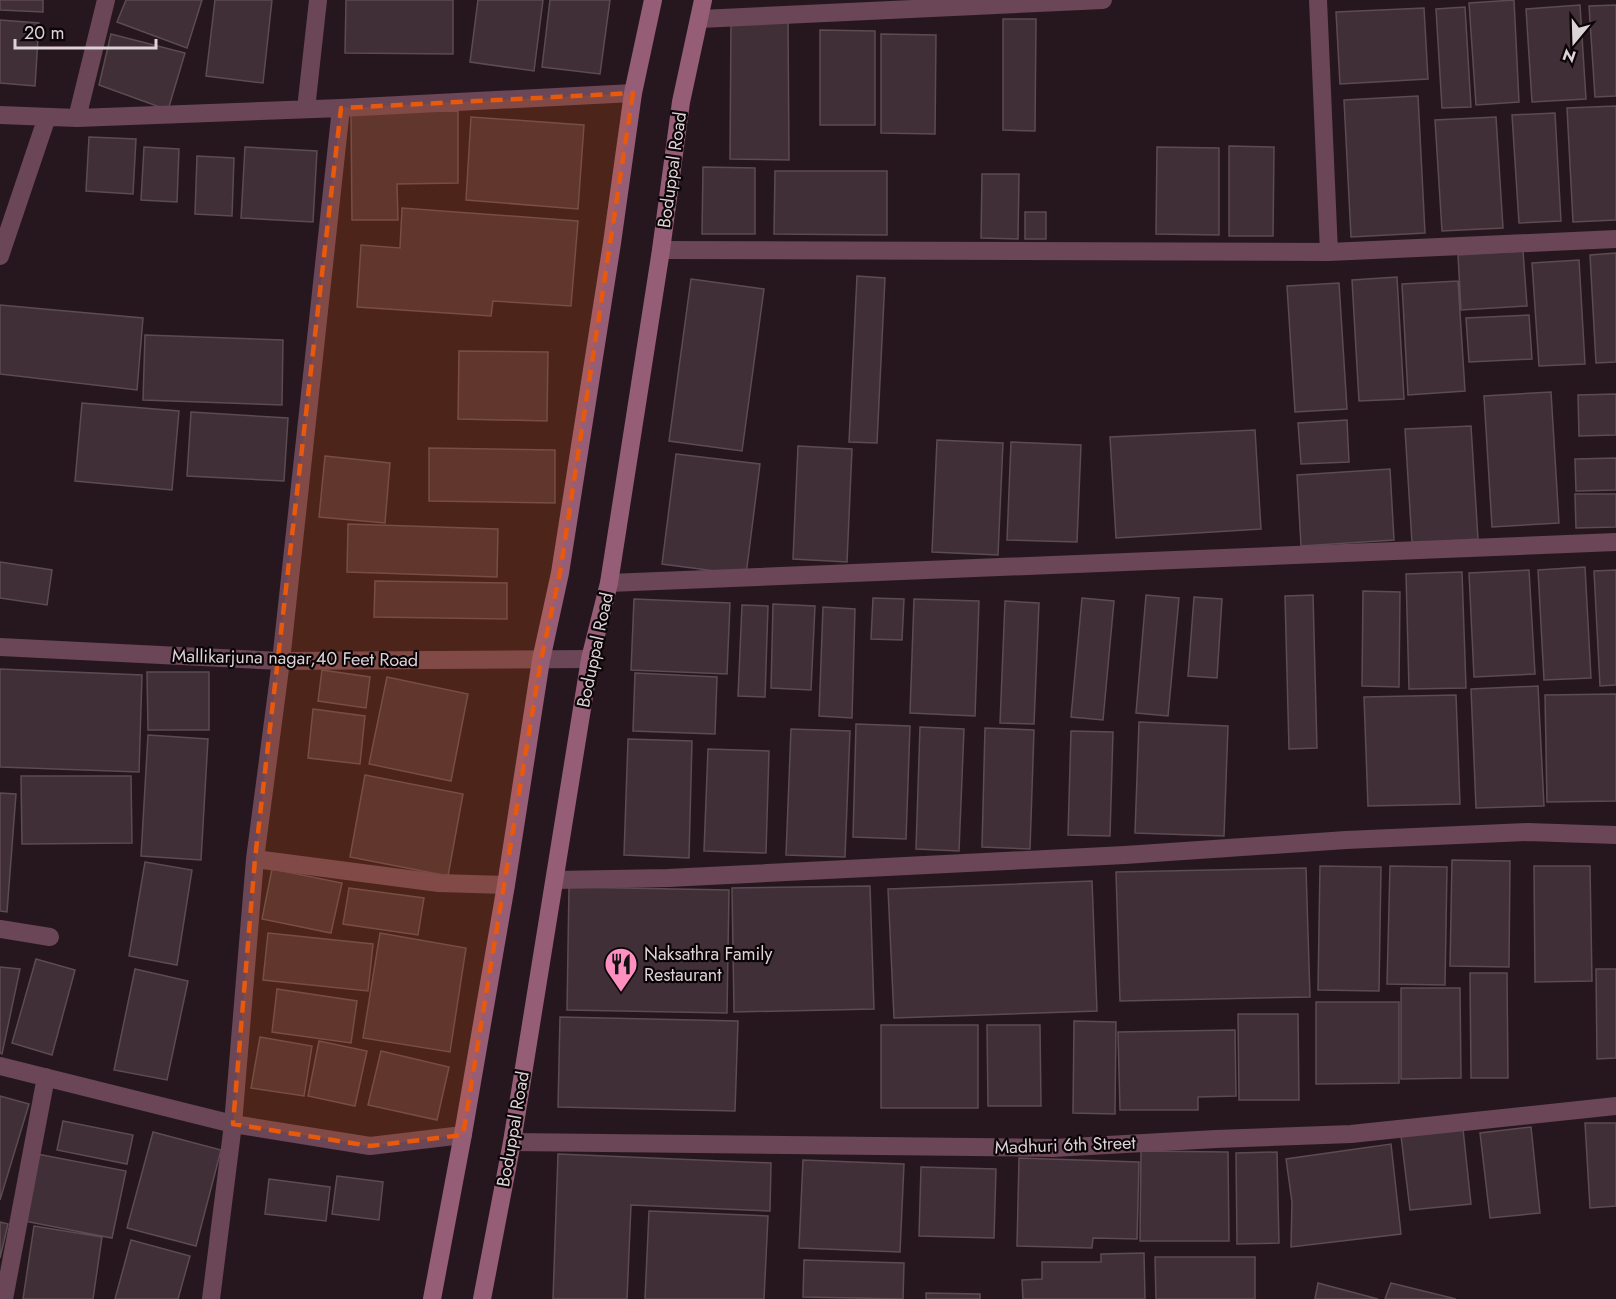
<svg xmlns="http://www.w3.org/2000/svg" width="1616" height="1299" viewBox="0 0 1616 1299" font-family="Jost,sans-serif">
  <rect width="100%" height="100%" fill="#26171e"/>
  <path fill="#402f36" stroke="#5d4b52" stroke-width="1.5" d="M0,0H43V12L0,10Z
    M126,0H202L187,48L117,22Z
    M215,0H272L263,83L206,76Z
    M346,0H453V54L345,53Z
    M478,0H543L534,71L470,62Z
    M550,0H610L600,74L542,67Z
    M1514,0L1519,102L1476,105L1469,3Z
    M1580,5L1586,99L1532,102L1526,9Z
    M1616,5V96L1595,97L1589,6Z
    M1465,7L1471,107L1442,108L1436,9Z
    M1424,8L1428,79L1340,84L1336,12Z
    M731,18L788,19L789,160L730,159Z
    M1003,19H1036L1035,131L1003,130Z
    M0,20L39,23L35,86L0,83Z
    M820,30L875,31V125H820Z
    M111,34L185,53L168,110L99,85Z
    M881,34L936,35L935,134L881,133Z
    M1418,96L1425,233L1351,237L1344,100Z
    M1616,106V220L1573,222L1567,108Z
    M458,111V183L397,184L398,220H352L351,112Z
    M1555,113L1561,221L1519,223L1512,115Z
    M471,117L584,125L578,209L466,200Z
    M1496,117L1503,228L1442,231L1435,120Z
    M89,137L136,139L133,194L86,191Z
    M1229,146L1274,147L1273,236H1229Z
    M144,147L179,149L177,202L141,200Z
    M245,147L317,151L313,222L241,218Z
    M1157,147L1219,148V235L1156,234Z
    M197,156L234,158L232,216L195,214Z
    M703,167L755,168V234H702Z
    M775,171H887V235L774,234Z
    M982,174H1019L1018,239L981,238Z
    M402,208L578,221L571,306L493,301L491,316L357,307L361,245L400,248Z
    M1025,212H1046V239H1025Z
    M1523,251L1527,306L1461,310L1458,255Z
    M1616,253V362L1596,363L1590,255Z
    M1579,260L1585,364L1539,366L1532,263Z
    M857,276L885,278L877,443L849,442Z
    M1397,277L1404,399L1359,401L1352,280Z
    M691,279L764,289L742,451L669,441Z
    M1458,281L1465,391L1408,395L1402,284Z
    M1339,283L1347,409L1295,412L1287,286Z
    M0,305L143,318L137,390L0,374Z
    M1529,315L1532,359L1469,362L1466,318Z
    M145,335L283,340L282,405L143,400Z
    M459,351L548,352L547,421L458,419Z
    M1551,392L1559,523L1492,527L1484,396Z
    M1616,394V435L1579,436L1578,395Z
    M82,403L179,411L172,490L75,481Z
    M191,412L288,418L284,481L187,476Z
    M1347,420L1349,462L1301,464L1298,423Z
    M1471,426L1478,539L1412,543L1405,429Z
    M1255,430L1261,529L1116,538L1110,437Z
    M937,440L1003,443L998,555L932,552Z
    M1011,442L1081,445L1077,542L1007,540Z
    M798,446L852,449L847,562L793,559Z
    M429,448L555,450V503L429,501Z
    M676,454L760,464L746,575L662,564Z
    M325,456L390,463L385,523L319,517Z
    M1616,458V490L1576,491L1575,459Z
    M1390,469L1394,540L1301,546L1297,475Z
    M1575,494H1616V527L1576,528Z
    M348,524L498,529L497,577L347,572Z
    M0,562L52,570L47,605L0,598Z
    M1585,567L1591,678L1544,680L1538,570Z
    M1529,570L1535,674L1474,677L1469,573Z
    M1616,570V685L1600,686L1594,571Z
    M1462,572L1466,688L1409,689L1406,574Z
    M375,581L507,583V619L374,617Z
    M1363,591L1400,592L1399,687L1362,686Z
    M1146,595L1179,598L1168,716L1136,713Z
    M1313,595L1317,748L1289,749L1285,596Z
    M1194,597L1222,599L1217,678L1188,676Z
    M873,598L904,599L902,640L871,639Z
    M1082,598L1114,601L1103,720L1071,717Z
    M634,599L730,603L727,674L631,670Z
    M914,599L979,601L975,716L910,713Z
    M1005,601L1039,603L1034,724L1000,723Z
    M773,604L815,606L811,690L771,688Z
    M742,605L768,606L765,697L738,696Z
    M823,607L855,609L852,718L819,716Z
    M0,669L142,675L139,772L0,767Z
    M322,670L370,677L366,708L318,701Z
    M147,672H209V730H148Z
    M635,673L717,677L715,734L633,731Z
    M387,677L468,694L451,781L369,764Z
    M1538,686L1544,806L1476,808L1471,689Z
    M1616,694V801L1547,802L1545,695Z
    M1456,695L1460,804L1368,806L1364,697Z
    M313,709L365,716L360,764L308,758Z
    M1139,722L1228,726L1224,836L1135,833Z
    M856,724L910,726L906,839L853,837Z
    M920,727L964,729L959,851L916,849Z
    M985,728L1034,730L1030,849L982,847Z
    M791,729L850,731L845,857L786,855Z
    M1071,731L1113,732L1110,836L1068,835Z
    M148,735L208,739L201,860L141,856Z
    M628,739L692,741L689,858L624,855Z
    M708,749L769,751L766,853L704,851Z
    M365,775L463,794L448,876L350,857Z
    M21,776H131L132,843L22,844Z
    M0,793L16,794L7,912L0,911Z
    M1452,860L1510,861L1509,967L1450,966Z
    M145,862L192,870L177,965L129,956Z
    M1320,866L1381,867L1379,991L1318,990Z
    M1390,866L1447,867L1445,985L1387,984Z
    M1534,866H1590L1592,981L1535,982Z
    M1306,868L1310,997L1120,1001L1116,872Z
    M272,869L342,883L331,933L262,919Z
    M1092,881L1097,1011L894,1018L888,889Z
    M870,886L874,1009L734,1012L732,888Z
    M569,887L729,890L727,1013L567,1010Z
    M349,888L424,898L418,935L343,924Z
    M268,933L373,944L368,991L263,980Z
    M380,933L466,948L450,1052L363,1038Z
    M36,959L75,970L52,1055L12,1043Z
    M0,967L20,969L2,1054L0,1053Z
    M135,969L188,981L167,1080L114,1070Z
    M1596,969H1616V1058L1597,1059Z
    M1470,973H1507L1508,1078H1471Z
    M1401,988H1460L1461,1078L1401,1079Z
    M277,989L357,1001L351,1043L272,1032Z
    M1316,1002H1399V1083L1316,1084Z
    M1238,1014H1298L1299,1100H1239Z
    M560,1017L738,1021L735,1111L558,1107Z
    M1074,1021L1116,1022L1115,1114L1073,1113Z
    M881,1025H978V1108H881Z
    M987,1025H1040L1041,1106H988Z
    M1235,1030L1236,1096L1198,1097V1110H1120L1118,1032Z
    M260,1037L312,1046L304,1096L251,1088Z
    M319,1041L367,1051L355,1106L308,1096Z
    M381,1051L449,1067L437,1120L368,1105Z
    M0,1096L29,1104L0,1200Z
    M63,1121L133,1135L127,1164L57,1150Z
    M1585,1123H1616V1206L1590,1208Z
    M1531,1127L1540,1213L1490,1218L1480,1133Z
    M1463,1129L1471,1204L1410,1210L1401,1136Z
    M153,1132L221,1150L196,1246L127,1228Z
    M1391,1144L1401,1234L1291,1247L1292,1202L1286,1159Z
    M1141,1151L1228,1152L1229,1241H1140Z
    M1277,1152L1279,1243L1237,1244L1236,1153Z
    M37,1154L126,1171L112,1238L24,1221Z
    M558,1154L771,1163L770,1211L631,1205L627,1299H553Z
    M1019,1158L1139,1162L1137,1239L1093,1238L1092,1248L1017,1246Z
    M803,1160L904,1164L900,1252L799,1248Z
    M921,1167L996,1169L994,1238L919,1236Z
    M337,1176L383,1182L379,1220L332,1214Z
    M269,1179L330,1187L326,1221L265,1214Z
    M649,1211L768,1216L764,1299H645Z
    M0,1222L8,1224L0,1258Z
    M34,1226L102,1237L93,1299H23Z
    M131,1240L190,1256L178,1299H115Z
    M1144,1253L1145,1299H1023L1022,1280L1042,1279V1262H1101V1254Z
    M1155,1257H1255V1299H1156Z
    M804,1260L904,1263L903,1299L803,1297Z
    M1318,1283L1378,1299H1315Z
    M1391,1283L1456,1299H1385Z
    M926,1293L980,1294V1299H926Z"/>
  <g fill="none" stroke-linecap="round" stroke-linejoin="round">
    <path stroke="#6a4656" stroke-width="18" d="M1318,0L1329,252
      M700,19L1103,0
      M306,109L318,0
      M0,115L77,118L341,108L633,93
      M77,118L106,0
      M661,250L1329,252L1616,239
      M0,256L47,117
      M609,583L1616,542
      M0,647L281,661L590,659
      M255,859L281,661L341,108
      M555,880L668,878L1125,855L1346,840L1528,832L1616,835
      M0,929L50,937
      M0,1066L233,1124L370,1146L463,1135
      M512,1142L1053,1148L1216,1139L1351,1134L1616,1106
      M4,1299L46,1077
      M211,1299L233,1124L255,859L439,883L506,885"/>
    <path stroke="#965d76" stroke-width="18" d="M432,1299L463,1134L506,885L541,660L560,573L612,243L633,93L653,0
      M482,1299L512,1142L590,659L609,583L661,250L681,102L703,0"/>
  </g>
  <path fill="#e8590c" fill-opacity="0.2" stroke="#e8590c" stroke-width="4.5" stroke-dasharray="12 8" stroke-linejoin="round" d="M633,93L560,573L541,660L463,1135L370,1146L233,1124L255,859L341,108Z"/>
  <defs>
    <g id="restaurant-pin" transform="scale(1.725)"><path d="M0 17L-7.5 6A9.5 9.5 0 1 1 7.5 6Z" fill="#fd8fc1" stroke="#0b0507"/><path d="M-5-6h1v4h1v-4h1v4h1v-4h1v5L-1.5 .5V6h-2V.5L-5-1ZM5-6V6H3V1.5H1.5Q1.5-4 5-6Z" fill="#111"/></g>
  </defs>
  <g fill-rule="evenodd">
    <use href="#restaurant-pin" x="621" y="964"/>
  </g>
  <g text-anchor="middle" stroke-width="4.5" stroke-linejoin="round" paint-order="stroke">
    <g font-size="18" fill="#ddd2d6" stroke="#0b0507">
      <text transform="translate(672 170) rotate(-82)" y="6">Boduppal Road</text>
      <text transform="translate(595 650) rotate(-78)" y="6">Boduppal Road</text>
      <text transform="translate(295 658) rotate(1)" y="6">Mallikarjuna nagar,40 Feet Road</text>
      <text transform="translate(513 1129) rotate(-80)" y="6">Boduppal Road</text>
      <text transform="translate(1065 1145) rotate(-2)" y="6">Madhuri 6th Street</text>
    </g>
    <g font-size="18" fill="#ddd2d6" stroke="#0b0507" text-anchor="start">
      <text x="644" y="960">Naksathra Family<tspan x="644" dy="21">Restaurant</tspan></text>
    </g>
  </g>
  <g transform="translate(1574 42) rotate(199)" stroke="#0b0507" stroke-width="4.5" paint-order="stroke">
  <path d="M0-4.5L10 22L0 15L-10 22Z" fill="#ddd2d6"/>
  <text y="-9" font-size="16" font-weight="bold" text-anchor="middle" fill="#ddd2d6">N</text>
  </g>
  <path d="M15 39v9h141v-9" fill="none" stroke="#ddd2d6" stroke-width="3"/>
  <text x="24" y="39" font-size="18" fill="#ddd2d6" stroke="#0b0507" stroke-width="4.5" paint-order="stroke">20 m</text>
</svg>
